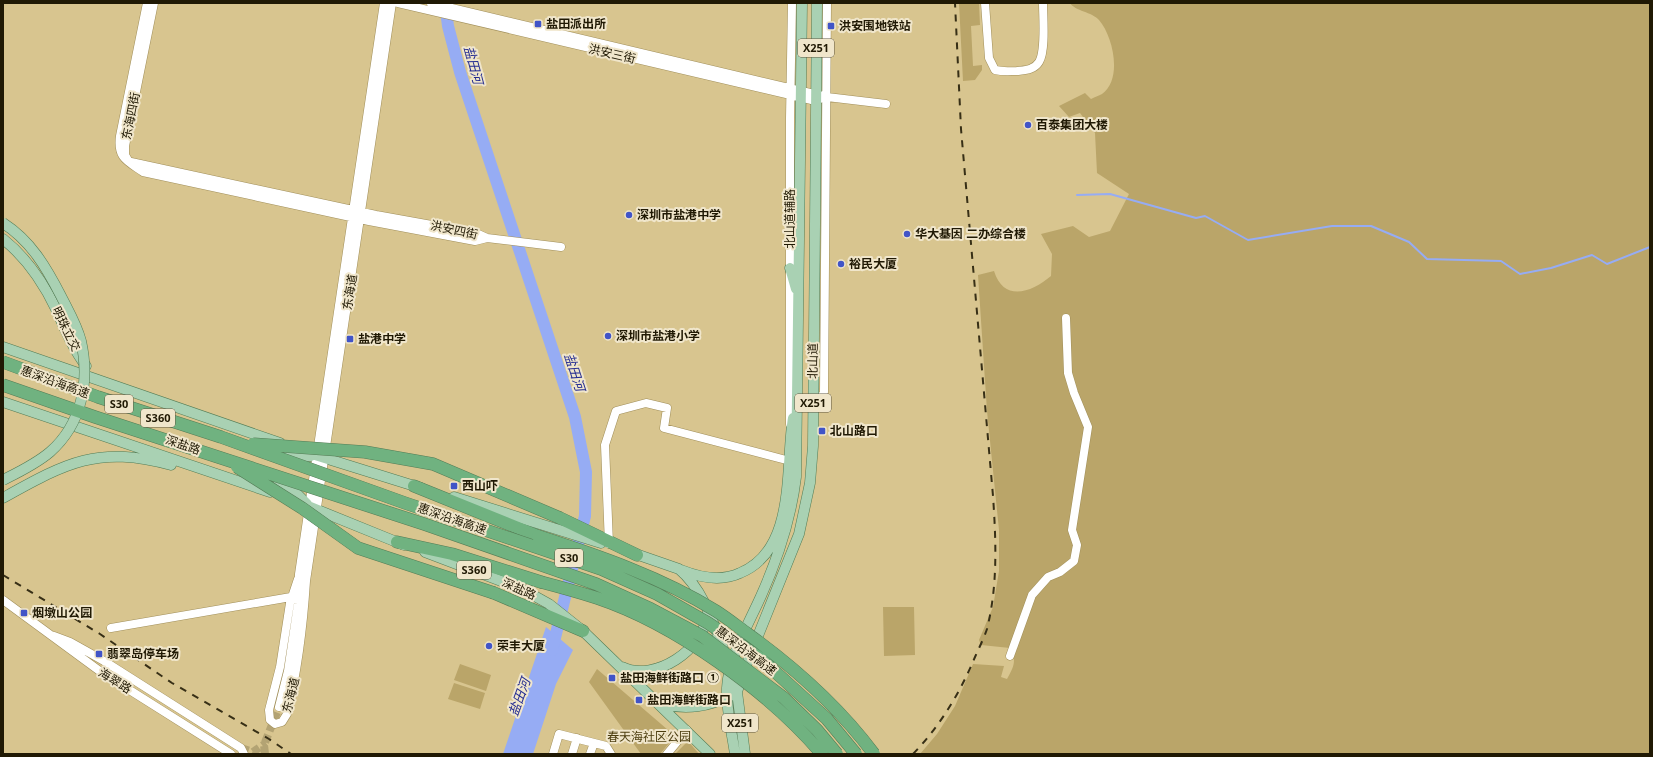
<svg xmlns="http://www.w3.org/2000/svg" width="1653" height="757" viewBox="0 0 1653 757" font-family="'Open Sans','Noto Sans SC',sans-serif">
  <rect width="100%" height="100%" fill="#d8c58f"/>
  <path fill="#baa569" d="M959,3H979L980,25L971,26L973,66L982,65V70L975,80L963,81Z
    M1070,3H1650V754H920L937,734L955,706L973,664L1004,666L1001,677L1007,679C1014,666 1017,661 1010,648L981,645L979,640L993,607L999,571V530L987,411L978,275L994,271C1004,303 1032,292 1051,276L1052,254L1041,234L1073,226L1089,237L1110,231L1129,194L1097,173L1095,133L1080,113L1069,117L1059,106L1085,93L1091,99C1094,97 1099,96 1102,94C1123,79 1113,36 1099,20C1092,12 1075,11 1070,3Z
    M883,607H914L915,655L884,656Z
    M460,664L491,675L486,691L454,680Z
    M597,669L675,736L660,754H641L589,682Z
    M454,683L485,693L480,709L448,699Z
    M688,741L699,754H675Z"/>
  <path fill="#96acf4" d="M546,627L573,650L556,684L533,754H503Z"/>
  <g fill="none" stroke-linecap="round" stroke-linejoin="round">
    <path stroke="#96acf4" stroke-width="2" d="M1077,195L1110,194L1196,218L1205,216L1248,240L1332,226H1371L1409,242L1427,259L1501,261L1520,274L1551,268L1592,255L1607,264L1650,247"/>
    <path stroke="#96acf4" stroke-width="12" d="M445,3L448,26L460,72L575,417L586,472L585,516L552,650"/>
    <path stroke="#b3a373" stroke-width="8" stroke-dasharray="8 4" stroke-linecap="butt" d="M241,748L253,752L266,743
      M265,754L264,745L279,707"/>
    <g stroke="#a18f5a" stroke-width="9">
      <path id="minor" d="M147,3L120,136C117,158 127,161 143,172L369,221L475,241L487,238
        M398,3L816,101L820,99
        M431,3L827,97L886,104
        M985,3L989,58L995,70C1003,72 1010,71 1017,71C1025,70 1034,70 1039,62C1046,51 1043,17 1043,3
        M128,160L125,155V146L154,3
        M131,162L376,215L476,233L487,238L561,247
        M813,407L819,403L824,392L827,3
        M790,424V118L792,3
        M609,544L605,445L616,411L646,403L667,408L664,428L790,461
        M298,579L290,603L280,667L269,710L270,720L275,724L282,722L287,714C298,669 303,628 306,581L392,3
        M3,600L101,672L231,754
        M111,628L291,597
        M54,636L70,642L104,661L241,748L244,754
        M1010,656L1032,595L1048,577L1060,572L1074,561L1077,545L1072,530L1088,427L1074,393L1068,373L1066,318
        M279,707L288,671L298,604L299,574L384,3
        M553,754L559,734L606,746L611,754
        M572,754L577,738
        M590,754L594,743
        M667,754L687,730"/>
    </g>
    <g stroke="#547c55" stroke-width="11">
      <path id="major" d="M3,239C27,258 43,282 56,309C65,329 73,349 86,366
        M790,268L796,289
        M3,347L280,443
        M3,402L270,492
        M299,450L421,488
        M279,454L302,457L311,456
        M277,479L293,490L307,504
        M454,497L601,543
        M3,498C66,463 97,445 171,465
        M298,502L404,545
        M425,552L522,589L549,604L583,631L710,754
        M630,552L679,569C704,590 714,625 725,654
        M681,570C701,578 721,582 740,573C797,550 785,466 793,418
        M622,667C655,683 704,649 707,615
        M731,669L737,692
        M661,704C687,710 708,707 732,695
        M735,754C732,733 726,709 727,688C728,659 749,623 761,596C778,558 791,519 796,477L802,3
        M745,754L737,692L743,673L799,534L810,483L813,446L817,3"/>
    </g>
    <g stroke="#547c55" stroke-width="13">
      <path id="highway" d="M414,486L538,536
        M560,518L637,555
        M397,542L452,554L541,582
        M494,593L583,631"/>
    </g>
    <use href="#minor" stroke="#fff" stroke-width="8"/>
    <use href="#major" stroke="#a9d1b3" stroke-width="10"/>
    <use href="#highway" stroke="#70b280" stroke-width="12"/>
    <path stroke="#372f16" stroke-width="2" stroke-dasharray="7 7" stroke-linecap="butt" d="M3,575L100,634L172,683L269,739L291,754
      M913,754C940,726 960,693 975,657C979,648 984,638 987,629C998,585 996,540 993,496L961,129L955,3"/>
    <g stroke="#547c55" stroke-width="11" stroke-linecap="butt">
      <path id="major-bridge" d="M3,223C31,241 46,267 61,296C68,310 77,325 81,341C90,381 82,424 50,452C36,464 19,472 3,480"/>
    </g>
    <g stroke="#547c55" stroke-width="13" stroke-linecap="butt">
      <path id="highway-bridge" d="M3,362L98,397L221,437L405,503L601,569L657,594L708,623L760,658L827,719L856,754
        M3,385L95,417L424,524L596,584L651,609L702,636L784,698L817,730L837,754
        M253,444L365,452L433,464L560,518
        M237,467L302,508L358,548L494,593
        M538,536C599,556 661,577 716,611C727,618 737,626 748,634C795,668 839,707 874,754
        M541,582C560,587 578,592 597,598C675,624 768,691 822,754"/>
    </g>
    <use href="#major-bridge" stroke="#a9d1b3" stroke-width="10"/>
    <use href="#highway-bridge" stroke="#70b280" stroke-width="12"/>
  </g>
  <g fill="#4154c7" stroke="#f0e6cb" stroke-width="1.5">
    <rect x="534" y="20" width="8" height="8" rx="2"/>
    <rect x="827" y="22" width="8" height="8" rx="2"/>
    <circle cx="1028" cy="125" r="4"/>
    <circle cx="629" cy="215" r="4"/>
    <circle cx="907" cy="234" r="4"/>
    <circle cx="841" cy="264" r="4"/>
    <circle cx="608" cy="336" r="4"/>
    <rect x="346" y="335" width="8" height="8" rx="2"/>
    <rect x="818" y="427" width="8" height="8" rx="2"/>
    <rect x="450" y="482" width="8" height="8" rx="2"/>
    <rect x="20" y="609" width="8" height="8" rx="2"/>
    <circle cx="489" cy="646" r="4"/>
    <rect x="95" y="650" width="8" height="8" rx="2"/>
    <rect x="608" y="674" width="8" height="8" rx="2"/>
    <rect x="635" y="696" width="8" height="8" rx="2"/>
  </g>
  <g text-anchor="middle" stroke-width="4" stroke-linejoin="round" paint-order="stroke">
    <g fill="#f0e6cb" stroke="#5e5640" stroke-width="1">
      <rect x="798" y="39" width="36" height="18" rx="3"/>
      <rect x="795" y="394" width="36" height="18" rx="3"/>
      <rect x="105" y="395" width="28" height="18" rx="3"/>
      <rect x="141" y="409" width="34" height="18" rx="3"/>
      <rect x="555" y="549" width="28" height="18" rx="3"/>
      <rect x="457" y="561" width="34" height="18" rx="3"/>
      <rect x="722" y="714" width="36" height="18" rx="3"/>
    </g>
    <g font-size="11" font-weight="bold" fill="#201904">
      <text x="816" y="52">X251</text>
      <text x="813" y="407">X251</text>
      <text x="119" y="408">S30</text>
      <text x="158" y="422">S360</text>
      <text x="569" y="562">S30</text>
      <text x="474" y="574">S360</text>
      <text x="740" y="727">X251</text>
    </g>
    <g font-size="12" font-weight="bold" fill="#201904" stroke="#f0e6cb" text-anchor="start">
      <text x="546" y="28">盐田派出所</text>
      <text x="839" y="30">洪安围地铁站</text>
      <text x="1036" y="129">百泰集团大楼</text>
      <text x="637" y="219">深圳市盐港中学</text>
      <text x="915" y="238">华大基因 二办综合楼</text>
      <text x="849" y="268">裕民大厦</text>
      <text x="616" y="340">深圳市盐港小学</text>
      <text x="358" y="343">盐港中学</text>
      <text x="830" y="435">北山路口</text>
      <text x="462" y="490">西山吓</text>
      <text x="32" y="617">烟墩山公园</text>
      <text x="497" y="650">荣丰大厦</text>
      <text x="107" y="658">翡翠岛停车场</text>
      <text x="620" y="682">盐田海鲜街路口 ①</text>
      <text x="647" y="704">盐田海鲜街路口</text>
    </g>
    <g font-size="12" fill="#201904" stroke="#f0e6cb">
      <text transform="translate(612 54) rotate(13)" y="4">洪安三街</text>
      <text transform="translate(131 116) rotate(-79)" y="4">东海四街</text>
      <text transform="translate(790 219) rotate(-90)" y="4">北山道辅路</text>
      <text transform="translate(454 230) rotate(12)" y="4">洪安四街</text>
      <text transform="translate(350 292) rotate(-81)" y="4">东海道</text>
      <text transform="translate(66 329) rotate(64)" y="4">明珠立交</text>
      <text transform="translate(813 361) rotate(-89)" y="4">北山道</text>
      <text transform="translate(55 382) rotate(20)" y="4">惠深沿海高速</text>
      <text transform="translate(183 445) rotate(19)" y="4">深盐路</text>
      <text transform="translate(452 519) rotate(19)" y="4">惠深沿海高速</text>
      <text transform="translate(519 589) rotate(24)" y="4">深盐路</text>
      <text transform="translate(746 651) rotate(37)" y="4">惠深沿海高速</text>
      <text transform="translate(115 681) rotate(32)" y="4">海翠路</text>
      <text transform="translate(291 695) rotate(-76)" y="4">东海道</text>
    </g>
    <g font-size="12" fill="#4c3e0f" stroke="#f0e6cb">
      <text x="649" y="741">春天海社区公园</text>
    </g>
    <g font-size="13" font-style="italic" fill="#232b91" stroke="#f0e6cb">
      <text transform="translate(474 65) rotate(75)" y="5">盐田河</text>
      <text transform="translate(575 372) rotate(72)" y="5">盐田河</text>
      <text transform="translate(519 697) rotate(-70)" y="5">盐田河</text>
    </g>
  </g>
  <rect width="1653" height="757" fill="none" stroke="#201904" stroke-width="8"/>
</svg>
